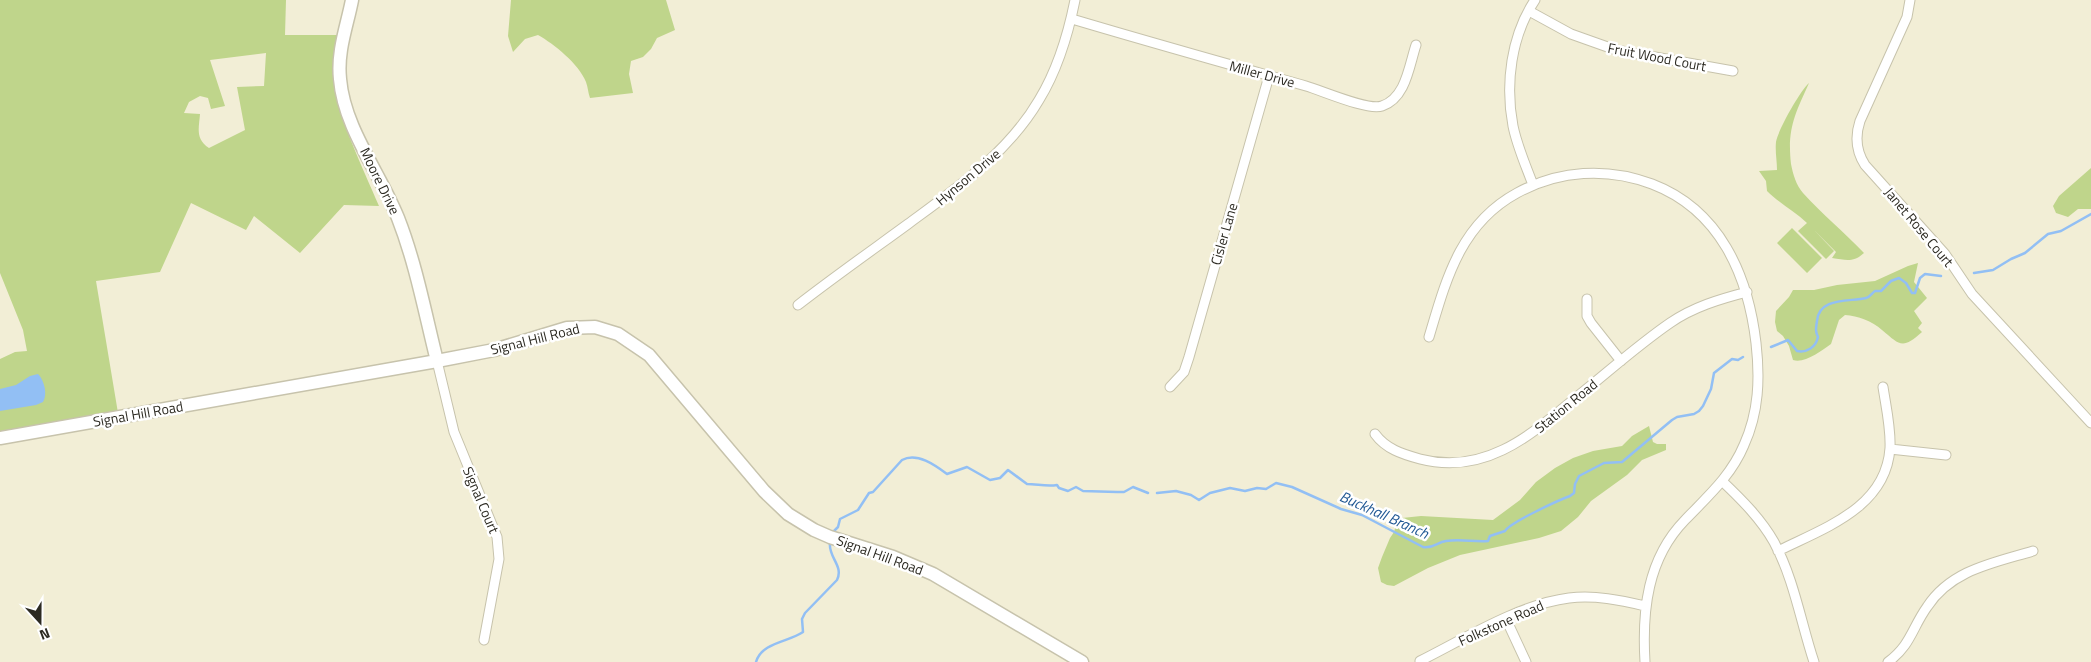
<svg xmlns="http://www.w3.org/2000/svg" width="2091" height="662" viewBox="0 0 2091 662" font-family="'Titillium Web',sans-serif">
  <rect width="100%" height="100%" fill="#f2eed6"/>
  <path fill="#bfd58b" fill-rule="evenodd" d="M0,0H286L285,35H338C336,48 333,62 334,74C336,115 363,168 379,206L344,205L300,253L254,216L246,230L191,203L160,272L96,281L118,413L0,433V359L15,352L27,351L23,330L0,273ZM266,53L264,86L237,87L245,130L209,148C195,139 199,128 200,114L184,113L189,102L200,96L208,98L211,109L225,106L210,60Z
    M511,0H666L675,30L657,38L651,49L643,57L631,61L629,74L633,93L590,98C588,93 588,87 586,82C579,64 554,44 538,35L525,39L513,52L508,36Z
    M1809,83C1795,114 1787,129 1791,164C1793,174 1796,185 1803,193C1822,214 1844,232 1864,253C1853,263 1846,260 1832,258L1836,252L1814,230L1834,251L1826,259L1798,231L1807,223C1794,211 1779,203 1767,191L1766,181L1759,171L1777,170C1777,161 1775,151 1776,142C1778,130 1800,91 1809,83Z
    M2091,168V209H2078L2068,217L2056,213L2053,206L2059,196Z
    M1792,228L1822,258L1807,273L1777,243Z
    M1918,263L1914,282L1927,298L1914,311L1922,323L1918,328L1922,332C1902,350 1900,345 1882,330C1872,321 1858,316 1845,315L1839,320L1831,344C1821,351 1804,364 1793,360L1789,346L1783,336L1777,331L1775,322L1776,311L1789,297L1793,290H1814L1837,285L1875,281L1908,266Z
    M1649,426L1653,442L1657,444H1666V450L1642,460L1627,475L1591,501L1578,517L1561,531L1539,538L1460,555L1428,568L1394,586L1387,585L1381,582L1378,568L1382,557L1390,538L1394,532L1397,522L1402,518L1421,516L1493,520L1520,500L1536,482L1555,468L1573,458L1593,451L1622,446L1632,436Z"/>
  <path fill="#92bff4" d="M38,374C44,380 48,394 43,402L36,405L0,411V389L16,385L30,376Z"/>
  <g fill="none" stroke-linecap="round" stroke-linejoin="round">
    <path stroke="#92bff4" stroke-width="2.5" d="M1974,273L1993,270L2011,259L2025,253L2048,234L2061,231L2091,214
      M1771,347L1788,340L1797,351C1807,353 1816,347 1818,337C1815,331 1816,328 1817,321C1819,297 1849,302 1866,298C1870,297 1872,293 1875,291H1881L1891,281L1899,278L1906,283L1912,293H1915L1920,278L1925,274L1941,276
      M1157,493L1176,491L1191,495L1199,500L1210,493L1230,488L1245,491L1257,488L1266,489L1276,483L1292,487L1341,509L1362,515L1423,547C1433,549 1437,542 1446,541C1461,539 1474,542 1488,541L1490,536L1505,531C1509,523 1559,500 1570,496L1574,493L1575,484L1579,476L1604,463L1622,462L1672,420L1677,417L1694,414L1699,411L1703,406L1711,389L1714,373L1732,359L1738,360L1743,357
      M833,532L838,527L840,519L858,510L869,493L873,492L902,460C917,452 935,465 947,474L967,467L990,480L1000,478L1008,470L1027,484C1037,484 1047,487 1057,485L1059,488L1068,491L1076,487L1083,491L1117,492H1124L1133,487L1148,493
      M756,662C762,642 789,642 803,632L802,619L805,613L837,580C844,566 828,557 830,543"/>
    <g stroke="#c7c3ac" stroke-width="11">
      <path id="street" d="M1910,0L1907,17L1860,121C1855,136 1856,151 1865,165L1945,254L1972,294L2091,423
        M1529,11L1571,34L1616,50L1733,71
        M1072,19C1149,42 1228,64 1306,86C1323,91 1368,111 1382,106C1406,98 1409,66 1416,45
        M1533,185C1526,166 1517,146 1513,126C1505,84 1511,36 1535,0
        M1587,299V316L1591,323L1621,361
        M798,305C834,277 871,251 908,224C957,188 1008,153 1039,100C1058,69 1068,35 1075,0
        M1429,337C1446,280 1460,224 1517,193C1559,170 1607,167 1652,184C1720,210 1748,275 1756,343C1760,378 1759,412 1744,445C1731,476 1708,496 1685,520C1647,559 1642,611 1645,662
        M437,361L454,432L497,537L499,559L484,640
        M1170,387L1184,372L1189,357L1269,76
        M1375,434C1386,449 1402,454 1420,459C1485,476 1531,435 1578,396C1608,372 1638,345 1670,323C1693,307 1720,299 1747,292
        M1890,449L1946,455
        M1722,481C1742,500 1761,519 1774,542C1794,579 1801,623 1814,662
        M1778,551C1824,528 1886,508 1890,448C1891,428 1886,407 1883,387
        M1506,619L1526,662
        M1420,661C1464,639 1520,604 1569,598C1595,595 1620,600 1645,606
        M1888,662C1911,645 1912,628 1927,607C1951,570 1993,563 2033,551"/>
    </g>
    <g stroke="#c7c3ac" stroke-width="15">
      <path id="secondary" d="M352,0C347,26 337,51 340,79C344,128 380,173 398,218C416,264 425,313 437,361
        M0,438L437,361L494,350L567,328L595,327L618,334L649,355L764,491L788,514L814,530L830,537L893,557L933,574L1082,662"/>
    </g>
    <use href="#street" stroke="#fff" stroke-width="9"/>
    <use href="#secondary" stroke="#fff" stroke-width="12"/>
  </g>
  <g text-anchor="middle" stroke-width="5" stroke-linejoin="round" paint-order="stroke">
    <g font-size="14" fill="#2c2a22" stroke="#fff">
      <text transform="translate(1657 57) rotate(11)" y="5">Fruit Wood Court</text>
      <text transform="translate(1262 74) rotate(15)" y="5">Miller Drive</text>
      <text transform="translate(968 177) rotate(-40)" y="5">Hynson Drive</text>
      <text transform="translate(380 181) rotate(64)" y="5">Moore Drive</text>
      <text transform="translate(1919 227) rotate(50)" y="5">Janet Rose Court</text>
      <text transform="translate(1224 234) rotate(-74)" y="5">Cisler Lane</text>
      <text transform="translate(535 339) rotate(-14)" y="5">Signal Hill Road</text>
      <text transform="translate(1566 406) rotate(-39)" y="5">Station Road</text>
      <text transform="translate(138 414) rotate(-10)" y="5">Signal Hill Road</text>
      <text transform="translate(481 500) rotate(67)" y="5">Signal Court</text>
      <text transform="translate(880 555) rotate(20)" y="5">Signal Hill Road</text>
      <text transform="translate(1501 623) rotate(-24)" y="5">Folkstone Road</text>
    </g>
    <g font-size="15" font-style="italic" fill="#1f5793" stroke="#fff">
      <text transform="translate(1384 515) rotate(24)" y="5">Buckhall Branch</text>
    </g>
  </g>
  <g transform="translate(40 622) rotate(159)" stroke="#ffffff" stroke-width="4" paint-order="stroke">
  <path d="M0-4L9 19L0 12L-9 19Z" fill="#2c2a22"/>
  <text y="-8" font-size="14" font-weight="bold" text-anchor="middle" fill="#2c2a22">N</text>
  </g>
</svg>
